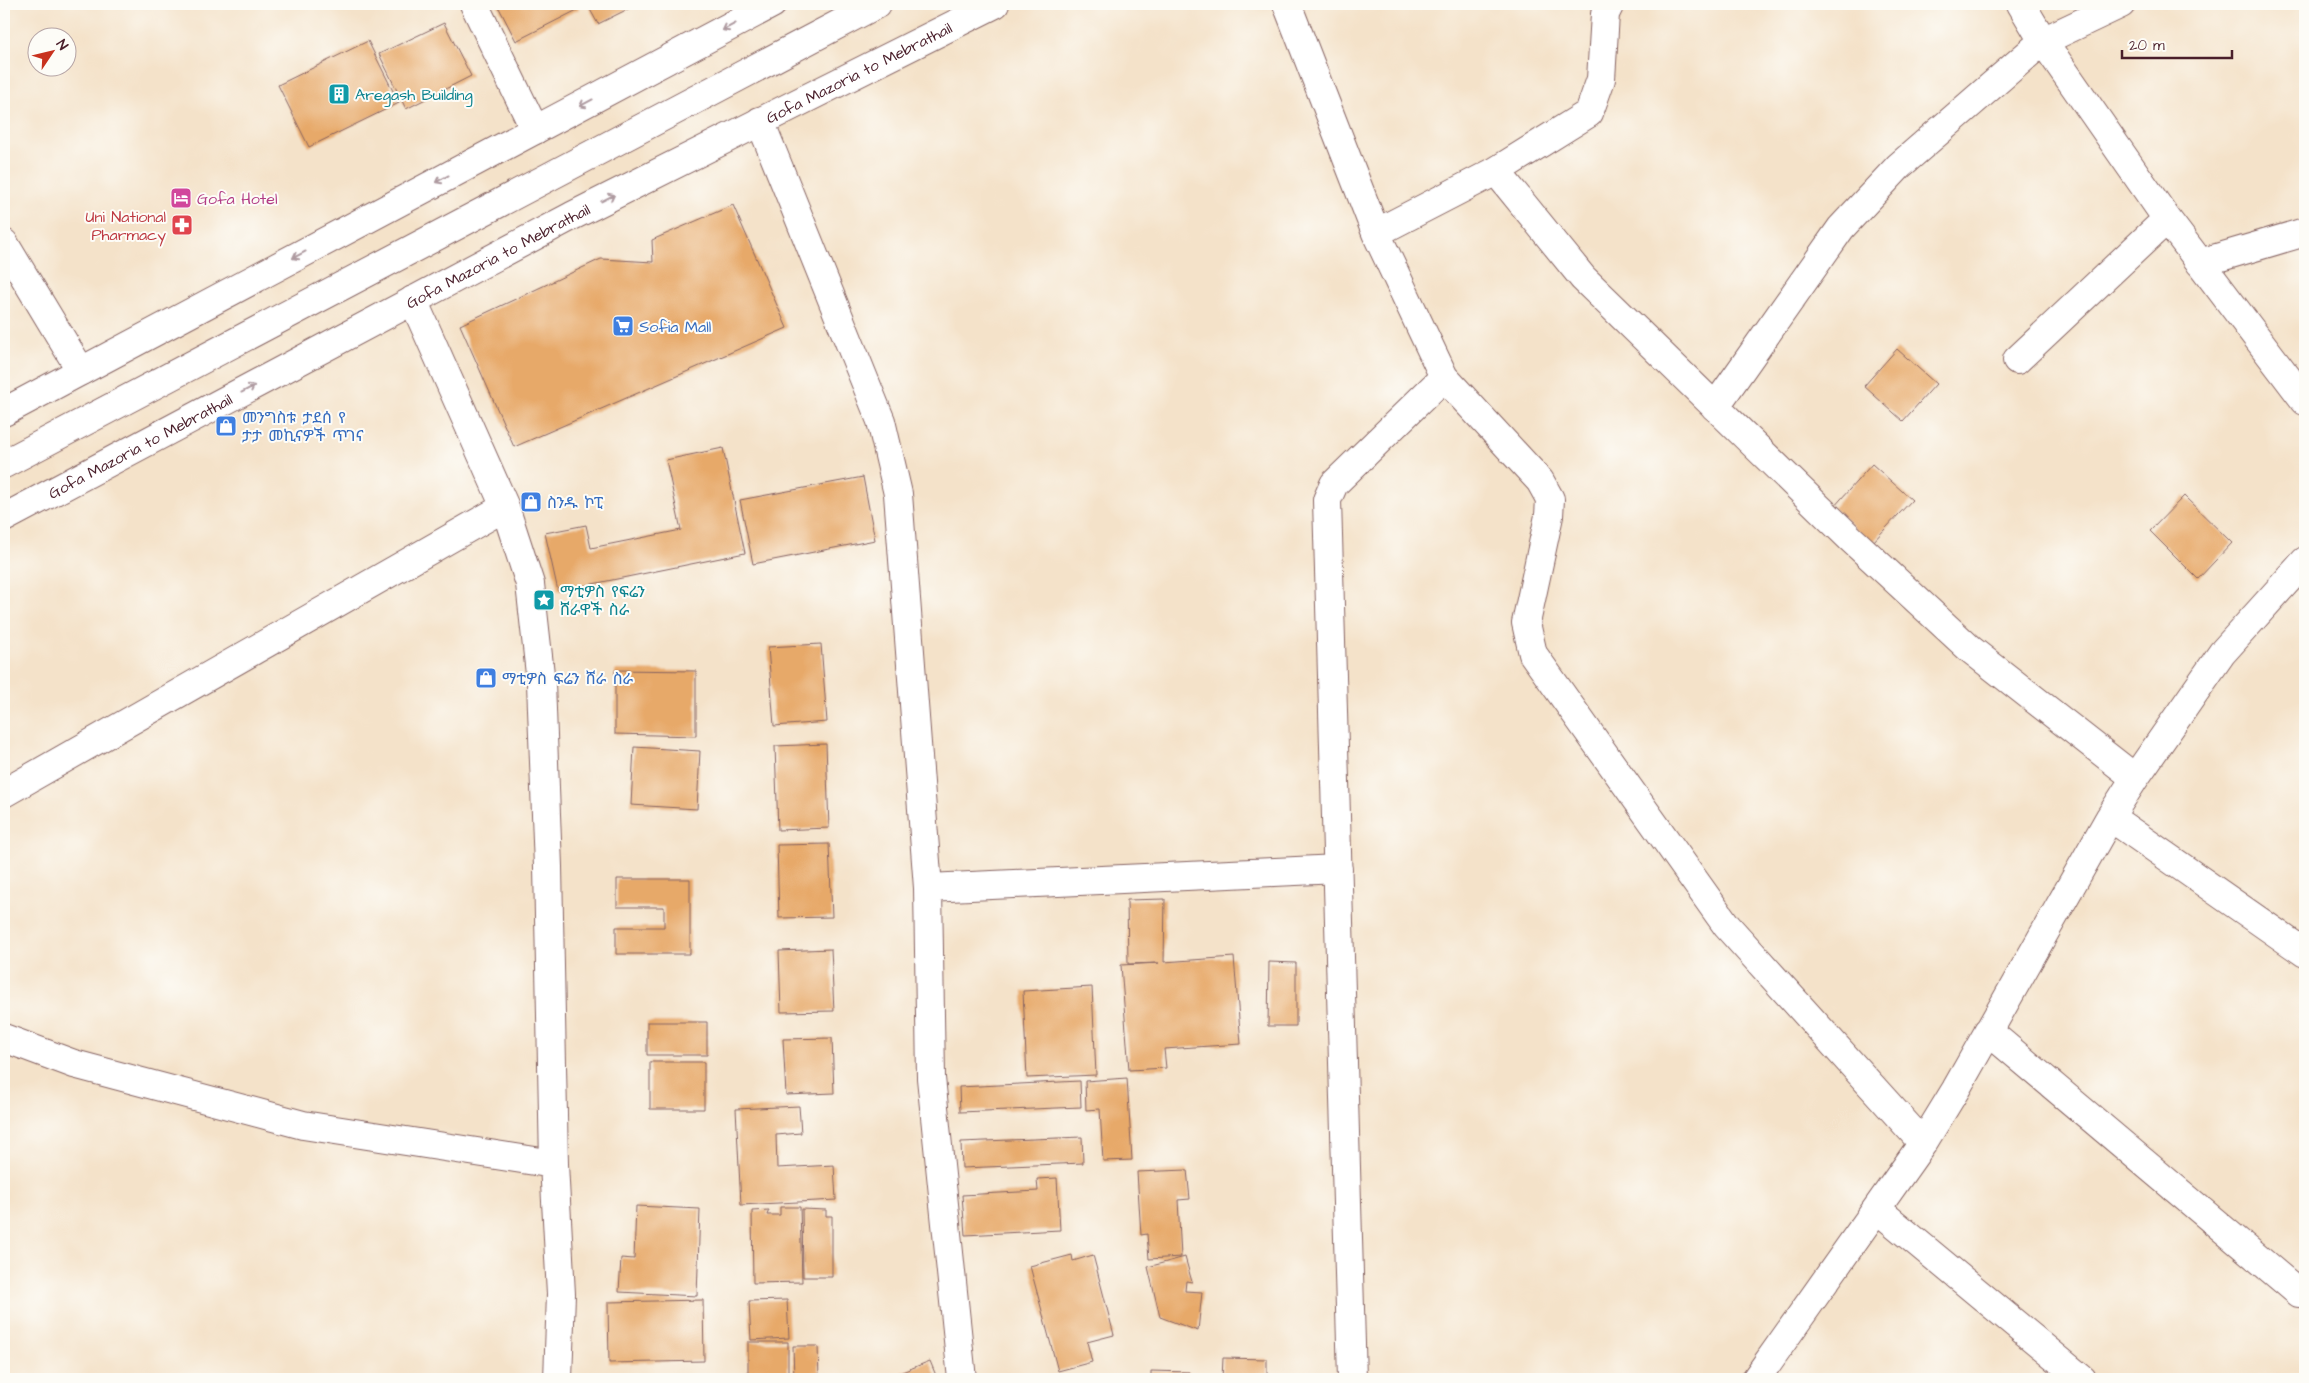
<svg xmlns="http://www.w3.org/2000/svg" width="2309" height="1383" viewBox="0 0 2309 1383" font-family="'Architects Daughter','Noto Sans Ethiopic',sans-serif">
  <rect width="100%" height="100%" fill="#fdfcf7"/>
  <filter id="ink" filterUnits="userSpaceOnUse"><feTurbulence type="fractalNoise" baseFrequency=".02" numOctaves="2"/><feDisplacementMap in="SourceGraphic" scale="10" xChannelSelector="R" yChannelSelector="G"/><feConvolveMatrix kernelMatrix="1 2 1 2 8 2 1 2 1" color-interpolation-filters="sRGB"/></filter>
  <filter id="wash" filterUnits="userSpaceOnUse"><feTurbulence type="fractalNoise" baseFrequency=".0096" numOctaves="4" result="noise"/><feDisplacementMap in="SourceGraphic" scale="20" xChannelSelector="R" yChannelSelector="G"/><feGaussianBlur stdDeviation="1.12" result="paint"/><feColorMatrix in="noise" values="0 0 0 0 0 0 0 0 0 0 0 0 0 0 0 0 0 1.4 0 .05"/><feComposite in="paint" operator="in"/></filter>
  <g filter="url(#wash)">
    <rect width="100%" height="100%" fill="#f4e2c9"/>
    <g id="blocks">
      <path fill="#e7a969" d="M497,4H576L579,9L516,41Z
        M587,4H638L598,24Z
        M444,23L471,76L406,109L379,54Z
        M368,41L399,103L309,147L278,85Z
        M733,205L787,328L514,447L460,325L601,259L653,262L652,240Z
        M1897,349L1936,384L1903,421L1864,386Z
        M723,448L745,553L558,591L545,533L586,525L591,548L681,530L666,460Z
        M1872,464L1912,500L1872,543L1833,508Z
        M863,477L875,540L753,564L740,500Z
        M2184,496L2232,543L2198,579L2150,531Z
        M821,644L827,722L774,726L768,647Z
        M615,670L696,671V736L615,734Z
        M826,744L829,828L778,830L775,746Z
        M634,747L700,751L697,809L631,805Z
        M829,844L832,917L779,918L777,845Z
        M617,879H690V954H616V927H664V907H617Z
        M1165,899L1164,962L1234,957L1241,1044L1164,1049L1166,1068L1129,1070L1121,965L1159,963L1128,964L1127,900Z
        M831,949L834,1011L781,1012L779,951Z
        M1269,962L1296,963V1026H1268Z
        M1092,987L1096,1075L1027,1078L1023,991Z
        M647,1022H707V1055H647Z
        M832,1038L834,1093L786,1095L783,1039Z
        M650,1062H704V1109H650Z
        M1127,1078L1132,1160L1103,1161L1100,1109L1086,1110L1085,1081Z
        M1080,1081L1081,1107L960,1112L959,1087Z
        M799,1106L801,1133L776,1135L777,1168L834,1165L836,1200L741,1205L736,1109Z
        M1082,1137L1083,1163L962,1168L961,1142Z
        M1187,1170L1190,1199L1178,1200L1181,1257L1149,1259L1147,1234L1141,1235L1137,1172Z
        M1057,1178L1060,1230L965,1235L962,1195L1038,1191L1037,1179Z
        M636,1206L700,1209L697,1296L619,1292L621,1258L634,1259Z
        M780,1207H800L802,1282L753,1283L752,1211L769,1210L767,1215H780Z
        M802,1209L826,1210V1216H832V1277H803Z
        M1072,1255L1073,1261L1093,1255L1114,1335L1087,1342L1092,1362L1058,1371L1030,1266Z
        M1185,1257L1192,1282L1186,1281L1185,1291L1202,1292L1198,1331L1160,1317L1148,1267Z
        M703,1300L704,1361L609,1363L608,1302Z
        M787,1300L789,1338L751,1340L749,1301Z
        M748,1342H788V1377H748Z
        M793,1346H818L819,1379H794Z
        M1223,1358L1267,1359V1379H1222Z
        M930,1361L937,1378L900,1379L897,1374Z
        M1151,1371L1189,1372V1379H1151Z"/>
    </g>
  </g>
  <g filter="url(#ink)">
    <use href="#blocks" fill-opacity="0" stroke="#866362" stroke-width="1"/>
    <g fill="none" stroke-linecap="round" stroke-linejoin="round">
      <g stroke="#866362" stroke-width="30">
        <path id="minor" d="M474,4L535,130
          M1287,4L1376,233L1444,377L1334,484L1327,500L1352,1379
          M1610,4L1605,14L1601,79L1589,113L1496,171L1583,278L1850,538L1970,649L2135,778
          M2021,4L2043,41L2167,219L2305,401
          M760,121L881,421L898,494L928,888L931,1078L962,1379
          M1376,233L1496,171
          M4,243L81,371
          M2200,263L2305,232
          M413,300L505,507L530,584L541,683L548,867L554,1164L561,1294L558,1379
          M2017,360L2167,219
          M1444,377L1540,481L1550,499L1549,516L1526,623L1533,654L1727,926L1923,1143
          M1715,407L1841,228L1899,166L2043,41L2121,4
          M4,793L505,507
          M2110,817L2305,953
          M928,888L1338,869
          M1988,1031L2299,1293
          M4,1038L74,1064L303,1125L554,1164
          M1878,1210L2082,1379
          M1756,1379L1923,1143L1956,1089L2110,817L2135,778L2222,653L2305,561"/>
      </g>
      <g stroke="#866362" stroke-width="30">
        <g id="major">
          <path d="M4,412L772,4"/>
          <path d="M4,464L877,4"/>
          <path id="s1" d="M4,518L572,216L995,4"/>
        </g>
      </g>
      <use href="#minor" stroke="#fff" stroke-width="28"/>
      <use href="#major" stroke="#fff" stroke-width="28"/>
    </g>
    <defs><path id="oneway-shaft" d="M-6 0H5M1.5-3L5.5 0L1.5 3" fill="none" stroke-width="1.6" stroke-linecap="round" stroke-linejoin="round" transform="scale(1.25)"/></defs>
    <g stroke="#ae9aa0">
      <use href="#oneway-shaft" transform="translate(729 27) rotate(152)"/>
      <use href="#oneway-shaft" transform="translate(586 103) rotate(152)"/>
      <use href="#oneway-shaft" transform="translate(442 179) rotate(152)"/>
      <use href="#oneway-shaft" transform="translate(608 198) rotate(-27)"/>
      <use href="#oneway-shaft" transform="translate(299 255) rotate(152)"/>
      <use href="#oneway-shaft" transform="translate(248 389) rotate(-28)"/>
    </g>
  </g>
  <defs>
    <g id="building-square" transform="scale(1.125)"><rect x="-9" y="-9" width="18" height="18" rx="4" fill="#0f9aa8" stroke="#fdfcf7"/><path d="M-4-6H4V6H1V3H-1V6H-4ZM-2.5-4.3h1.7v1.8h-1.7ZM.8-4.3h1.7v1.8H.8ZM-2.5-1h1.7V.8h-1.7ZM.8-1h1.7V.8H.8Z" fill="#fff"/></g>
    <g id="hotel-square" transform="scale(1.125)"><rect x="-9" y="-9" width="18" height="18" rx="4" fill="#d1479c" stroke="#fdfcf7"/><path d="M-6-4.5h1.5V1H6V5H4.5V3h-9V5H-6ZM-4 0a1.8 1.8 0 1 1 3.6 0ZM.5 0V-2.5h3Q6-2.5 6 0Z" fill="#fff"/></g>
    <g id="pharmacy-square" transform="scale(1.125)"><rect x="-9" y="-9" width="18" height="18" rx="4" fill="#e0444e" stroke="#fdfcf7"/><path d="M-2-6h4v4h4v4h-4v4h-4v-4h-4v-4h4Z" fill="#fff"/></g>
    <g id="supermarket-square" transform="scale(1.125)"><rect x="-9" y="-9" width="18" height="18" rx="4" fill="#3f7fe0" stroke="#fdfcf7"/><path d="M-6-5.5h2.5l.6 2H6L4.5 2H-2.5L-4.4-4H-6ZM-1.5 3.2a1.3 1.3 0 1 0 .1 0ZM3 3.2a1.3 1.3 0 1 0 .1 0Z" fill="#fff"/></g>
    <g id="shop-square" transform="scale(1.125)"><rect x="-9" y="-9" width="18" height="18" rx="4" fill="#3f7fe0" stroke="#fdfcf7"/><path d="M-5-2.5h2.3a2.7 3.5 0 0 1 5.4 0H5L5.5 6h-11ZM-1.5-2.5h3a1.5 2.3 0 0 0-3 0Z" fill="#fff"/></g>
    <g id="sight-square" transform="scale(1.125)"><rect x="-9" y="-9" width="18" height="18" rx="4" fill="#0f9aa8" stroke="#fdfcf7"/><path d="M0-6L1.8-2.2L6-1.7L2.9 1.2L3.7 5.4L0 3.3L-3.7 5.4L-2.9 1.2L-6-1.7L-1.8-2.2Z" fill="#fff"/></g>
  </defs>
  <g fill-rule="evenodd">
    <use href="#building-square" x="339" y="94"/>
    <use href="#hotel-square" x="181" y="198"/>
    <use href="#pharmacy-square" x="182" y="225"/>
    <use href="#supermarket-square" x="623" y="326"/>
    <use href="#shop-square" x="226" y="426"/>
    <use href="#shop-square" x="531" y="502"/>
    <use href="#sight-square" x="544" y="600"/>
    <use href="#shop-square" x="486" y="678"/>
  </g>
  <g text-anchor="middle" stroke-width="4" stroke-linejoin="round" paint-order="stroke">
    <g font-size="16" fill="#4a1f2b" stroke="#fdfcf7">
      <text dy="6" stroke="none"><textPath href="#s1" startOffset="964">Gofa Mazoria to Mebrathail</textPath></text>
      <text dy="6" stroke="none"><textPath href="#s1" startOffset="559">Gofa Mazoria to Mebrathail</textPath></text>
      <text dy="6" stroke="none"><textPath href="#s1" startOffset="154">Gofa Mazoria to Mebrathail</textPath></text>
    </g>
    <g font-size="16" fill="#0d838f" stroke="#fdfcf7" text-anchor="start">
      <text x="355" y="100">Aregash Building</text>
      <text x="560" y="597">ማቲዎስ የፍሬን<tspan x="560" dy="18">ሸራዋች ስራ</tspan></text>
    </g>
    <g font-size="16" fill="#b23c85" stroke="#fdfcf7" text-anchor="start">
      <text x="197" y="204">Gofa Hotel</text>
    </g>
    <g font-size="16" fill="#be3a42" stroke="#fdfcf7" text-anchor="end">
      <text x="166" y="222">Uni National<tspan x="166" dy="18">Pharmacy</tspan></text>
    </g>
    <g font-size="16" fill="#366cbe" stroke="#fdfcf7" text-anchor="start">
      <text x="639" y="332">Sofia Mall</text>
      <text x="242" y="423">መንግስቱ ታደሰ የ<tspan x="242" dy="18">ታታ መኪናዎች ጥገና</tspan></text>
      <text x="547" y="508">ስንዱ ኮፒ</text>
      <text x="502" y="684">ማቲዎስ ፍሬን ሸራ ስራ</text>
    </g>
  </g>
  <rect width="2309" height="1383" fill="none" stroke="#fdfcf7" stroke-width="20"/>
  <g transform="translate(52 52) rotate(55)"><circle r="24" fill="#fdfcf7" stroke="#b5a4a5"/>
  <path d="M0-4L9 19L0 12L-9 19Z" fill="#c8321e"/>
  <text y="-8" font-size="14" font-weight="bold" text-anchor="middle" fill="#4a1f2b">N</text>
  </g>
  <path d="M2122 50v8h110v-8" fill="none" stroke="#4a1f2b" stroke-width="2.5"/>
  <text x="2129" y="50" font-size="15" fill="#4a1f2b" stroke="#fdfcf7" stroke-width="4" paint-order="stroke">20 m</text>
</svg>
